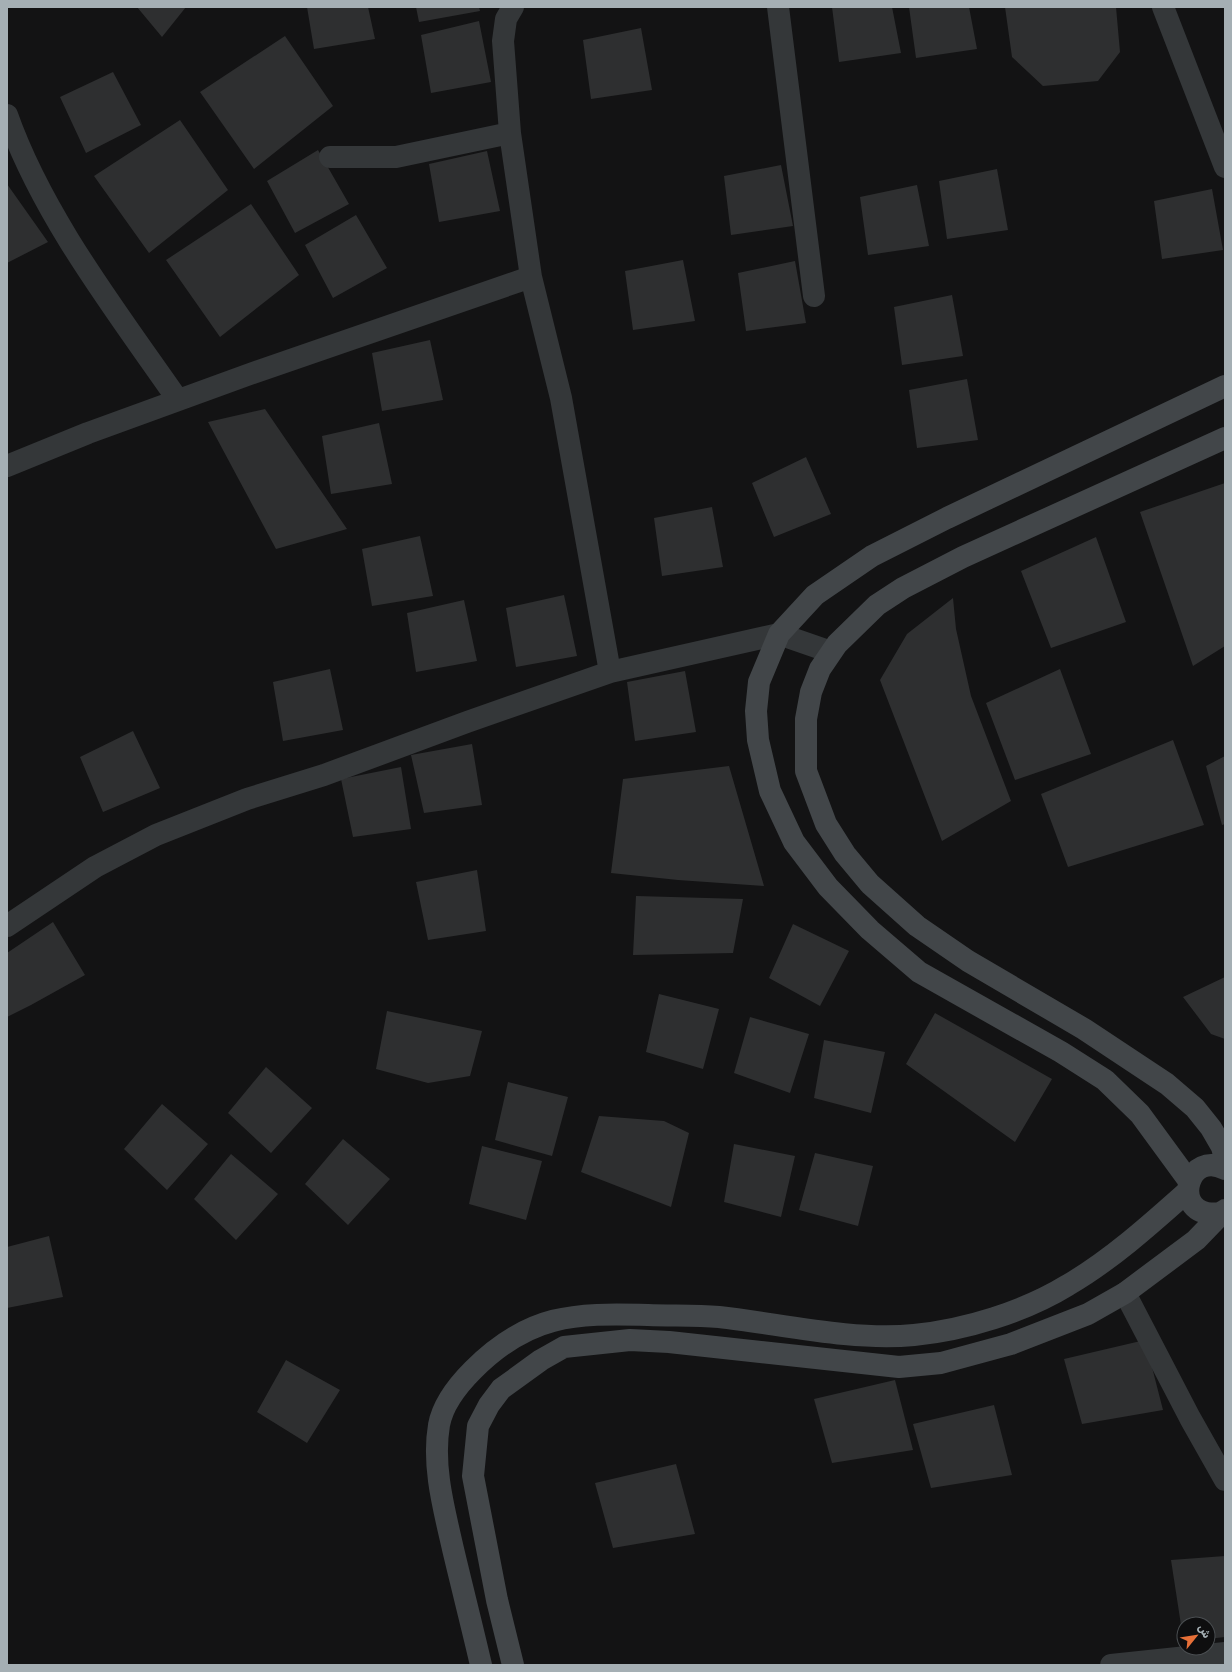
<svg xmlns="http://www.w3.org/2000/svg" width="1232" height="1672" viewBox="0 0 1232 1672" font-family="Rubik,Cairo,sans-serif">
  <rect width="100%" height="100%" fill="#131314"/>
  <path fill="#2e2f30" d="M137,7H186L162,37Z
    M307,7H368L375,39L314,49Z
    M416,7H479L480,11L419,22Z
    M832,7H892L901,53L839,62Z
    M909,7H969L977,49L916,58Z
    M1005,7H1116L1120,52L1098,81L1043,86L1012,57Z
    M479,21L491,82L431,93L421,35Z
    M641,28L652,90L591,99L583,40Z
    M285,36L333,106L254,169L200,92Z
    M113,72L141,125L86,153L60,97Z
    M180,120L228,190L149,253L94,176Z
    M318,150L349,204L295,233L267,181Z
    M487,151L500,211L439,222L429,164Z
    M781,165L793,226L731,235L724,176Z
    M997,169L1008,230L947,239L939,181Z
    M7,184L48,242L7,263Z
    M917,185L929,246L868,255L860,197Z
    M1212,189L1223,250L1162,259L1154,201Z
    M251,204L299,275L220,337L166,260Z
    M356,215L387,268L333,298L305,245Z
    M683,260L695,321L633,330L625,271Z
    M795,261L806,323L746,331L738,273Z
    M952,295L963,356L902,365L894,307Z
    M430,340L443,400L382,411L372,353Z
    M967,379L978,440L917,448L909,390Z
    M265,409L347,529L276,549L208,422Z
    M379,423L392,484L331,494L322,436Z
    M806,457L831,514L774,537L752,483Z
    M1225,483V646L1193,666L1140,512Z
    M712,507L723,567L662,576L654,518Z
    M420,536L433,596L372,606L362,549Z
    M1096,537L1126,622L1051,648L1021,571Z
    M564,595L577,656L516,667L506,608Z
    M953,598L956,629L971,696L1011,801L942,841L880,680L907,634Z
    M464,600L477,661L416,672L407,613Z
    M330,669L343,730L283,741L273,682Z
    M1060,669L1091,754L1015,780L986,703Z
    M685,671L696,732L635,741L627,682Z
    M133,731L160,788L103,812L80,757Z
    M1173,740L1204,825L1068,867L1041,794Z
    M472,744L482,805L424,813L411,755Z
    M1225,756V824L1222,825L1206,766Z
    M729,766L764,886L678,880L611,873L623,779Z
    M401,767L411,829L353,837L341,779Z
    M477,870L486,931L428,940L416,882Z
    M636,896L743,899L733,953L633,955Z
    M53,922L85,975L31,1005L7,1017V953Z
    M793,924L849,951L820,1006L769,978Z
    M1225,977V1039L1211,1034L1183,997Z
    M659,994L719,1009L703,1069L646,1052Z
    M387,1011L482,1031L470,1076L428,1083L376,1069Z
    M935,1013L1052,1079L1015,1142L906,1064Z
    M750,1017L809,1034L790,1093L734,1073Z
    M824,1040L885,1052L871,1113L814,1098Z
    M266,1067L312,1108L271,1153L228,1113Z
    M508,1082L568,1097L552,1156L495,1140Z
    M162,1104L208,1144L167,1190L124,1149Z
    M599,1116L664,1121L689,1133L671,1207L581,1172Z
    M343,1139L390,1179L348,1225L305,1184Z
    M734,1144L795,1156L781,1217L724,1202Z
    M482,1146L542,1161L526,1220L469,1204Z
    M815,1153L873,1166L858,1226L799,1210Z
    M231,1154L278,1194L236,1240L194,1199Z
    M49,1236L63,1297L7,1308V1247Z
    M1145,1340L1163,1410L1082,1424L1064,1359Z
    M286,1360L340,1390L307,1443L257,1412Z
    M895,1380L913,1450L832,1463L814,1399Z
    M994,1405L1012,1475L931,1488L913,1424Z
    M676,1464L695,1534L613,1548L595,1483Z
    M1225,1556V1637L1208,1639V1624H1184L1183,1638L1171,1560Z"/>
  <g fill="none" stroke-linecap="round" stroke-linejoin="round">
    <path stroke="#343739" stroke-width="22" d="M513,7L506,19L503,41L510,133L531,277L561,398L610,672
      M778,7L814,296
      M1163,7L1225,167
      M7,115C43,217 117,312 178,400
      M330,157H396L510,133
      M7,466L88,433L250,374L531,277
      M7,926L95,867L156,835L247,799L324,775L467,722L610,672L779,634L831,652
      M1125,1293L1190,1418L1225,1480
      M1111,1665L1225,1653"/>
    <path stroke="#424649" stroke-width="22" d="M1225,438L963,557L903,588L877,605L837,644L820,669L811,692L806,719V771L826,824L845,854L870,884L917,926L968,961L1084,1029L1167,1084L1195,1108L1211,1128L1222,1147L1225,1159
      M1225,1169C1189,1150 1173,1207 1207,1213C1213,1214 1220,1214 1225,1210
      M1189,1181L1140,1114L1105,1080L1061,1052L919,972L870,930L828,887L794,842L770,791L758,740L756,711L759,682L779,634L815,595L872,556L947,518L1225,386
      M481,1665C472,1626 462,1587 453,1549C444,1509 432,1466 439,1425C443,1403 458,1385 473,1370C529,1314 573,1313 648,1315C671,1316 695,1315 719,1317C781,1324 851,1341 914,1335C965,1330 1024,1312 1068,1285C1111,1260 1151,1224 1188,1191
      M513,1665L497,1600L473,1476L478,1426L489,1405L501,1389L541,1360L564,1347L630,1340L669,1342L899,1367L941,1363L1011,1344L1088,1314L1125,1293L1196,1240L1223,1212"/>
  </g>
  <rect width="1232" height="1672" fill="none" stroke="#a5afb4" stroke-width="16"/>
  <g transform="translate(1196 1636) rotate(60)"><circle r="19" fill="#0e0e0f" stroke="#4a4e51"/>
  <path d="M0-3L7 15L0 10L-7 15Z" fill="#e77038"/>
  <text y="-6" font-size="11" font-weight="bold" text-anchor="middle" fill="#a5afb4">ش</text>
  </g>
</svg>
